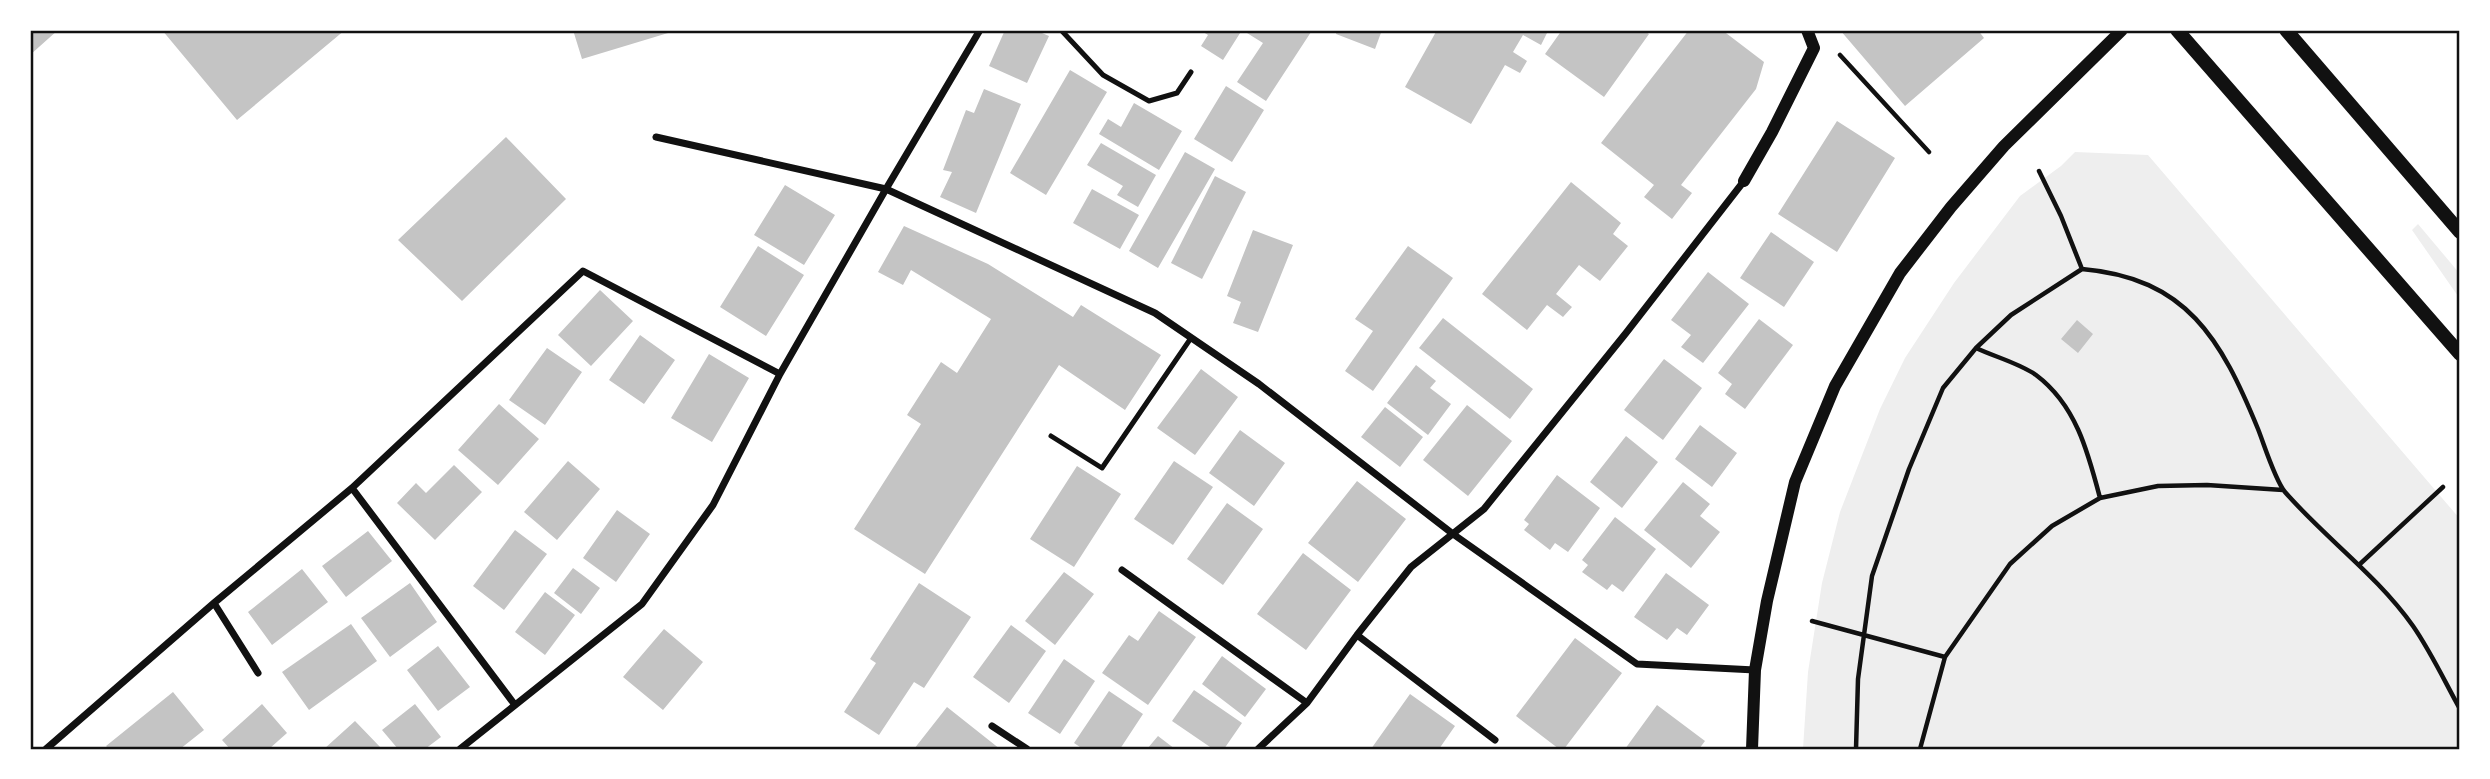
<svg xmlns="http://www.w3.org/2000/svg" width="2490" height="779" viewBox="0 0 2490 779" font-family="'Golos Text',sans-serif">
  <rect width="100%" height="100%" fill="#fff"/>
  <path fill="#eee" d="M2075,152L2148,155L2460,519V749H1803L1808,672L1822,583L1840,512L1880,409L1905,358L1954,283L2020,196L2061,166Z
    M2418,224L2460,274V299L2412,230Z"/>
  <path fill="#c4c4c4" d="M30,30H58L30,55Z
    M162,30H345L237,120Z
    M573,30H678L582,59Z
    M1005,30H1035L1049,36L1027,83L989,66Z
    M1200,30H1242L1223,60L1201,46L1208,35Z
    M1249,30H1307L1311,32L1266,101L1237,82L1263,43L1247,33Z
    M1337,30H1382L1375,49L1336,34Z
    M1437,30H1545L1548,31L1541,45L1523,35L1513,52L1527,61L1520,73L1505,65L1471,124L1405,87Z
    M1562,30H1643L1649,34L1604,97L1545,54Z
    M1689,30H1722L1764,62L1756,89L1681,185L1692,193L1672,219L1644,197L1654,185L1601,143Z
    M1840,30H1978L1984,38L1905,106Z
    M1070,70L1107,92L1046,195L1010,173Z
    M1226,86L1264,110L1232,162L1194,139Z
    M984,89L1021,104L976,213L940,197L952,172L943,170L966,110L974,113Z
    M1134,103L1182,131L1159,170L1099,134L1108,119L1121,127Z
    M1837,121L1895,158L1837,252L1778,214Z
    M506,137L566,199L462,301L398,240Z
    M1101,143L1156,175L1138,207L1117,195L1123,186L1087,165Z
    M1185,152L1215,169L1158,268L1129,251Z
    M1215,176L1246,192L1202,279L1171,263Z
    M1571,182L1621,223L1613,234L1628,246L1600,281L1579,265L1556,294L1572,307L1563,317L1547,305L1527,330L1482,294Z
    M785,185L835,215L804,265L754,235Z
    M1092,189L1139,215L1120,249L1073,223Z
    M904,226L988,264L1073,317L1081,305L1161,355L1125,410L1059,365L925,574L854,529L921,424L907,415L941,362L957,373L991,319L911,270L903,285L878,272Z
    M1253,230L1293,245L1258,332L1233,323L1241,302L1227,296Z
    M1771,232L1814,262L1784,307L1740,278Z
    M758,246L804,275L766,336L720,307Z
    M1408,246L1453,278L1373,391L1345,371L1373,331L1355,319Z
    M1708,272L1749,304L1703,363L1681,347L1691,335L1671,320Z
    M600,290L633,321L591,366L558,335Z
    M1443,318L1533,389L1510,419L1419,348Z
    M1759,319L1793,345L1745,409L1725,394L1732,384L1718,373Z
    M2077,320L2093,334L2078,353L2061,339Z
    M640,335L675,360L644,404L609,380Z
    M547,348L582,372L545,425L509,400Z
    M709,354L749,378L712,442L671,418Z
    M1664,359L1702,388L1663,440L1624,410Z
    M1416,365L1436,381L1430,388L1451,404L1428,435L1387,403Z
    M1201,369L1238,397L1195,455L1157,428Z
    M499,404L539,439L498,485L458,450Z
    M1467,405L1512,441L1468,496L1423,460Z
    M1385,407L1423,437L1400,467L1361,437Z
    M1700,425L1737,453L1712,487L1675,459Z
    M1240,430L1285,463L1254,506L1209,473Z
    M1626,436L1658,462L1622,508L1590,482Z
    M568,461L600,489L557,540L524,512Z
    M1174,461L1213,487L1173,545L1134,519Z
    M454,465L482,492L435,540L397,503L416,483L426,493Z
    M1077,466L1121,494L1074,567L1030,539Z
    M1557,475L1600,508L1568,552L1555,543L1550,550L1524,530L1529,524L1524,520Z
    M1357,481L1406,519L1358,582L1308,543Z
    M1683,482L1710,504L1700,516L1720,532L1691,568L1644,530Z
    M1227,503L1263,529L1223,585L1187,559Z
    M617,510L650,534L616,582L583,558Z
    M1615,517L1656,549L1623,592L1612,584L1607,590L1582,572L1588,565L1582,560Z
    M515,530L547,554L504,610L473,586Z
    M368,531L392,561L346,597L322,566Z
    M1303,553L1351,590L1306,650L1257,614Z
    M573,568L600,588L581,614L554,593Z
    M302,569L328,602L272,645L248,612Z
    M1064,572L1094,594L1055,645L1025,621Z
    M1666,573L1709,605L1687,635L1677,628L1667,640L1634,617Z
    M410,583L437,622L390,657L361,618Z
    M919,583L971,617L924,688L914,682L879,735L844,712L876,663L870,659Z
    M545,592L575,615L545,655L515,632Z
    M1159,611L1196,637L1148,705L1102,673L1129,635L1138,641Z
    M351,624L377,661L309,710L282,672Z
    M1011,625L1046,651L1009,703L973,677Z
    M664,629L703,662L663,710L623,677Z
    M1575,638L1622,673L1564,749H1559L1516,716Z
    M438,646L470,687L438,711L407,670Z
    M1222,656L1266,689L1245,717L1202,684Z
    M1064,659L1095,681L1060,734L1028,713Z
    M1194,690L1242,723L1224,749H1213L1172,721Z
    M1109,691L1143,714L1120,749H1083L1074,743Z
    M173,692L204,730L180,749H109L106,746Z
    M1410,694L1455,726L1439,749H1371Z
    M262,704L287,733L269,749H230L222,740Z
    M415,704L441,737L425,749H398L382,730Z
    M1657,705L1705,741L1699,749H1625Z
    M947,707L1000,749H914Z
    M355,721L382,749H324Z
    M1158,736L1175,749H1147Z"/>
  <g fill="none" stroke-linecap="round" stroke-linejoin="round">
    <path stroke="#111" stroke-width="4.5" d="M1840,55L1929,152
      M2039,171L2061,216L2082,269C2187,278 2221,339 2258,429C2264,444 2275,480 2285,492C2325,538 2377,575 2413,626C2431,652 2445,682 2460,709
      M2100,498L2158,486L2207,485L2283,490
      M2360,564L2443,487
      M1812,621L1945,657
      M1856,749L1858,679L1872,576L1909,469L1943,388L1976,348
      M1920,749L1945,657L2010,564L2052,526L2100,498C2088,452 2076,405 2036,375C2019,363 1995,357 1976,348L2011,315L2082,269"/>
    <path stroke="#111" stroke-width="5" d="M1061,30L1103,75L1149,101L1177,93L1191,72
      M1051,436L1102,468L1191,338"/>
    <path stroke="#111" stroke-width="7" d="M656,137L886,189L1155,313L1259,384L1453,534L1637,664L1755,670
      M352,488L515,705
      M1122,570L1307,703
      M214,603L258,673
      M1357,635L1495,740
      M992,726L1027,749
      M46,749L214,603L352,488L583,271L780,374
      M460,749L642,604L713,505L780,374L886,189L980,30
      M1258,749L1307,703L1357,635L1411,567L1484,509L1626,333L1744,181"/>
    <path stroke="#111" stroke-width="12" d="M1744,181L1772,132L1814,48L1807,30
      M1752,749L1755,670L1767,601L1795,482L1835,386L1900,273L1951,207L2004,146L2122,30"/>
    <path stroke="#111" stroke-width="14" d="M2177,30L2460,354
      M2286,30L2460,232"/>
  </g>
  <rect width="2490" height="779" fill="none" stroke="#ffffff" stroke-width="63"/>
  <rect x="32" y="32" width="2426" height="716" fill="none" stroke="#111" stroke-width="2.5"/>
</svg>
